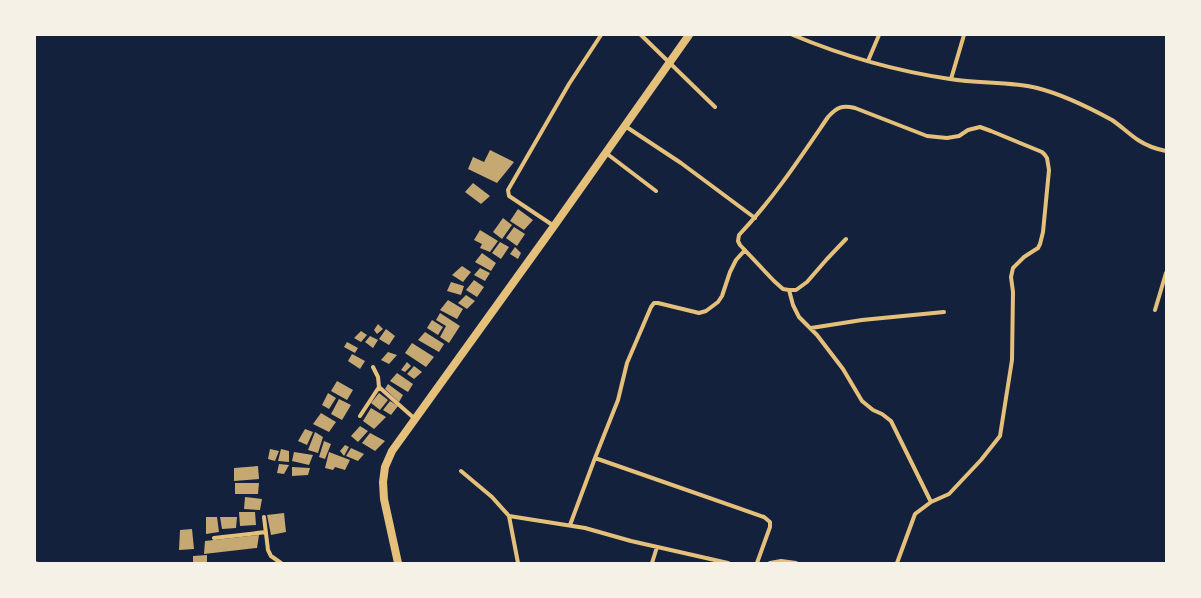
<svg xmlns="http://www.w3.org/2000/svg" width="1201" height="598" viewBox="0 0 1201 598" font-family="'PT Sans',sans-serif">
  <rect width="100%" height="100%" fill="#14213d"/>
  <path fill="#c6a872" d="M490,150L514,162L497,183L468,169L473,157L484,162Z
    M473,183L490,196L481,204L465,192Z
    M518,209L533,220L524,230L510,221Z
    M503,218L512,225L502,239L493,232Z
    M514,227L525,234L517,246L506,238Z
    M480,230L498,241L490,252L480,248L482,244L474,240Z
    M500,242L509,247L501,259L492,253Z
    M515,247L521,253L518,259L510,254Z
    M482,253L496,263L491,271L475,262Z
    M462,266L471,272L463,282L452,275Z
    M480,268L490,273L485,281L474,275Z
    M474,280L484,287L477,297L466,290Z
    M451,282L464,286L461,295L447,291Z
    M466,295L475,301L467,309L458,303Z
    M448,300L463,309L457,319L440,310Z
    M440,313L460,326L449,343L440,337L446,326L436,320Z
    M432,320L443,327L438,335L427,328Z
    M378,324L383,329L377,334L374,330Z
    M386,329L395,336L389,345L379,339Z
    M361,331L367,335L361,342L354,338Z
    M425,332L444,344L439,352L418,340Z
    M370,336L378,340L373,348L365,342Z
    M347,342L358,348L355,353L344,347Z
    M412,343L434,357L426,367L405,353Z
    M388,352L397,355L389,364L381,360Z
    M352,354L365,361L360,369L348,361Z
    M407,362L411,366L405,372L401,370Z
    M414,366L422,372L414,379L407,374Z
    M397,373L413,384L408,392L390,381Z
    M337,381L353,390L347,400L331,391Z
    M388,384L403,395L399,402L385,389Z
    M328,393L336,398L329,409L322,405Z
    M379,393L388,400L380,410L371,403Z
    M339,399L351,405L342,420L331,414Z
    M390,401L398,406L391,415L383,410Z
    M371,408L386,417L374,429L363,421Z
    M321,413L336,422L329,432L313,424Z
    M360,426L368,431L358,442L351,436Z
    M305,429L313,432L307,445L298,441Z
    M315,432L323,437L318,453L308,450Z
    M370,433L385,441L375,451L362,443Z
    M324,441L331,444L325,459L319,457Z
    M345,445L349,447L344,456L340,451Z
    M351,448L364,454L358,461L346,456Z
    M270,449L279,451L275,461L268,459Z
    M281,449L289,451V462L278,461Z
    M294,452L313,455L309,465L292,461Z
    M329,452L350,460L345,470L335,467L333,470L325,468Z
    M279,464L289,465L284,474L277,473Z
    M258,466L259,479L234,481V468Z
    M292,467L310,468L308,475L292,476Z
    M235,483H259L258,494H235Z
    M245,497L262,499L260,510L244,509Z
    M239,512H255L256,525L240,526Z
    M284,513L286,532L271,535L267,515Z
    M206,517H217L219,532L206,534Z
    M220,517H237L236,528L222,529Z
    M192,529L194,549L179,550L180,530Z
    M259,535L257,548L204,554L205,541Z
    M207,555V563H193V556Z"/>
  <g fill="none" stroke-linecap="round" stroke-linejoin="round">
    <path stroke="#e5c07b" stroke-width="2" d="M35,562L38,563"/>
    <path stroke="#e5c07b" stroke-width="4" d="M641,35L715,107
      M793,35C843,56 896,71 950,79C979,84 1008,81 1037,88C1061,94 1090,108 1112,120C1121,126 1129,134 1138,140C1147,146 1156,149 1166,151
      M868,61L879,35
      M951,79L964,35
      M625,126L681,163L755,218
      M606,153L656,191
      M554,226L509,196L508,190L569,84L601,35
      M789,290L793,305L799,317L817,335L843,369L862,401L873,410L882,414L891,421L931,502L949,494L981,460L1000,436L1012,360L1013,292L1011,277L1013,268L1024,257L1038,248L1040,244L1043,232L1049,170L1047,158L1045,155L1042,152L991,131L980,127L968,130L959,136L947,138L927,136L855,108C842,105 837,107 828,117C800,158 773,199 739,235L738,241L740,245L774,281L783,289L789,290H796L807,282L827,259L846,239
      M1155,310L1166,273
      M811,328L862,320L944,312
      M379,387L415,419
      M360,416L379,387L378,377L373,367
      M595,458L618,400L627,363L651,307L654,303H658L699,313L706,311L718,302L722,296L730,272L736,260L745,250
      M461,471L492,497L509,516L518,563
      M509,516L585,528L631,541L728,563
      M264,517L268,550L271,556L281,563
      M570,525L595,458L764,517L770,522V527L757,563
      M214,538L266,532
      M652,563L657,547
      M770,563L781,561L796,563
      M897,563L915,514L931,502"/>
    <path stroke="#e5c07b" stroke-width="8" d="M398,563L384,499L383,482L385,467L392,451L554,226L689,35"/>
  </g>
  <rect width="1201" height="598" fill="none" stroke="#f6f1e7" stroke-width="72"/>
</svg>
